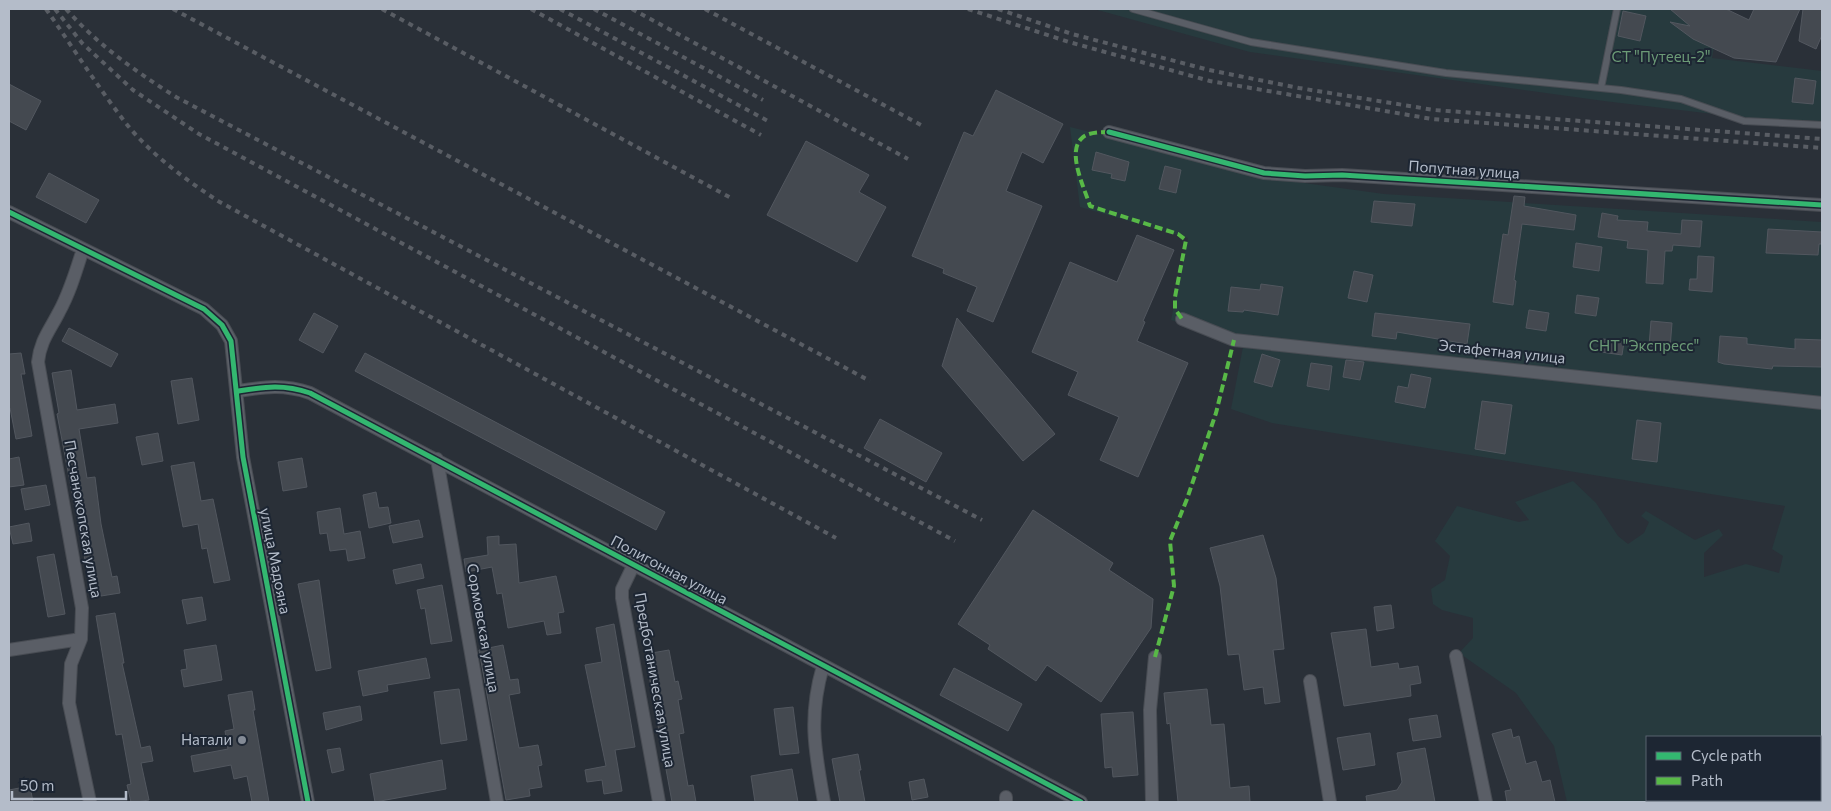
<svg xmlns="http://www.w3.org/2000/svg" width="1831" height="811" viewBox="0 0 1831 811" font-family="Commissioner,sans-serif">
  <rect width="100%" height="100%" fill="#2a3038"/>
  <path fill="#273a3e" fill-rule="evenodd" d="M1094,9H1721L1712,58L1822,71V121L1747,118L1604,101L1250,52Z
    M1070,127L1282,180L1384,194L1822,222V802H1567L1554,746L1516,693L1459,653L1473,638V618L1442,610L1433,604L1431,589L1445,580L1450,556L1435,541L1457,506L1519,522L1529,520L1515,502L1573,481L1596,503L1618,536L1628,544L1644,533L1649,522L1641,516L1646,511L1695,540L1719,529L1723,535L1704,553V577L1746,564L1779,573L1783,556L1772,549L1785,506L1272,423L1231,409L1243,347L1204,330L1171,320L1188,238L1080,207ZM1647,737H1820V800H1647Z"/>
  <path fill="#444950" stroke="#52575f" d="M1670,9H1726L1749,20L1754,9H1800L1776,62L1734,58L1693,39L1670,22L1690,26Z
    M1803,9H1822V35L1816,49L1799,41Z
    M1623,11L1646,16L1640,41L1618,36Z
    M1795,78L1816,81L1813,104L1792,102Z
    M9,84L41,101L26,130L9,121Z
    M996,90L1063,124L1043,163L1022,152L1006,191L1042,206L993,322L967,311L977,287L943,273L944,269L912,256L964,132L973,136Z
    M806,141L869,175L859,192L886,207L857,262L767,215Z
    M1096,152L1129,162L1125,181L1111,178L1112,174L1092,170Z
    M1165,166L1181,170L1176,193L1159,189Z
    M49,173L99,200L86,223L36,197Z
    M1514,196L1525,197L1524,206L1576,215L1574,230L1522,224L1514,280L1516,281L1513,305L1493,302L1503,234L1508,235Z
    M1374,201L1415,204L1412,226L1371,222Z
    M1602,213L1618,216L1617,220L1648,222L1647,231L1681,234L1682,220L1702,221L1700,247L1673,245L1672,251H1665L1663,284L1646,283L1648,250L1627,248L1628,241L1598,237Z
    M1768,229L1822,232V244H1819L1818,255L1766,253Z
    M1137,235L1174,250L1143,321L1145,322L1137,341L1188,363L1138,477L1100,460L1119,417L1068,395L1078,372L1032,352L1070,262L1117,282Z
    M1576,243L1602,247L1599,271L1573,267Z
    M1698,256L1714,257L1712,292L1689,290L1690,279H1697Z
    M1354,271L1373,275L1367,302L1348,298Z
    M1261,284L1283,287L1278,315L1244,310L1243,312L1228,311L1231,287L1260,290Z
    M1577,295L1599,298L1596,316L1575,313Z
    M1529,310L1549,313L1546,331L1526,328Z
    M314,313L338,326L323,353L299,340Z
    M1375,313L1470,324L1467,344L1397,332L1396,339L1372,336Z
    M957,318L1055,434L1023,461L942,366Z
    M1651,321L1672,323L1670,348L1649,346Z
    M69,328L118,354L111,367L62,341Z
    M1720,336L1747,338V344L1795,349V339L1822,340V367L1773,366L1772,369L1724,364L1718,362Z
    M1603,339L1624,342L1622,355L1601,352Z
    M21,353L25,374H21L32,436L16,439L10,408H9V354Z
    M365,353L665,512L656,530L355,371Z
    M1262,354L1280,360L1272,387L1254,382Z
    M1346,360L1364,362L1360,380L1343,377Z
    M1311,363L1332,366L1329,390L1307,386Z
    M71,370L77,410L115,404L118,423L79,429L87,478L95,477L101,524L112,577L117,576L120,593L101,596L94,563L86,565L57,414L59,413L52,373Z
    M1411,374L1431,378L1425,408L1395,402L1398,386L1408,388Z
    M192,378L199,420L178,424L171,381Z
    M1482,401L1512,405L1505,454L1475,449Z
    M880,419L942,453L926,482L864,448Z
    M1637,420L1661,423L1657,462L1632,459Z
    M158,433L163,461L142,465L136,437Z
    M19,457L24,485L9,487V459Z
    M302,458L307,487L283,491L278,462Z
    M194,462L201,501L213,499L230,580L214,583L207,548L202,549L198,524L183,527L171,466Z
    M46,485L50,505L25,510L21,489Z
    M376,492L379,508L388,507L391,523L369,528L363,495Z
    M340,508L344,534L360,531L365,558L348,561L346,549L330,551L327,533L320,534L317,512Z
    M1033,510L1113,563L1109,570L1153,599L1151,628L1101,702L1047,665L1036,681L988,649L990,645L958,624Z
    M419,520L423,537L393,543L389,526Z
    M29,523L32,541L13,544L9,527Z
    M1263,535L1276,578L1284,649L1273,650L1280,702L1265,704L1263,687L1244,690L1239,654L1228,655L1220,586L1210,548Z
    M499,536V545L516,544L519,583L556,576L564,612L558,613L561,633L547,635L544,621L508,628L502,593L497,594L492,567L466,572L464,559L488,555L487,537Z
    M54,554L65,614L48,617L37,557Z
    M421,564L424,578L396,584L393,570Z
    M319,580L331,668L316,671L298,584Z
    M442,585L452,641L431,644L425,608L421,609L417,590Z
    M202,597L206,620L187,624L182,600Z
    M1391,605L1394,628L1377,631L1374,607Z
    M115,613L124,663H122L141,748L150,746L153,761L141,763L149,800L136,802H131L127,785L131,784L122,734L116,735L96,616Z
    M614,624L635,747L615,750L622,791L604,794L602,780L587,782L585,770L606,766L585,665L602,662L596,628Z
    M1366,629L1371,667L1398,663L1399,669L1418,666L1421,683L1410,685L1411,696L1344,706L1331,633Z
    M216,645L222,680L184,687L181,670L187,669L184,650Z
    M503,645L510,680L518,679L520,693L509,695L519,748L538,745L542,765L538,766L542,787L529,789L530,796L506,800L479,650Z
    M669,650L675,682L678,681L682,699L678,700L684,733L679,734L688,786L693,785L696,802H672L651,687L646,654Z
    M426,658L430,678L387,685L388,691L363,696L358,671Z
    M954,668L1022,704L1008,731L940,695Z
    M459,689L467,740L441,744L434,692Z
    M1207,689L1211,725L1224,724L1230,788L1249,786L1250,802H1178L1170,723L1167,724L1164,693Z
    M252,691L255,710H253L269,802H252L247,776L234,779L231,765L194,772L191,756L228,749L225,731L234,729L228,695Z
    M360,706L362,720L326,730L323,713Z
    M793,707L799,753L780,755L774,709Z
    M1133,712L1138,775L1113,777L1112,767L1105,768L1101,714Z
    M1437,715L1441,737L1413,741L1409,719Z
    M1511,729L1513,738L1519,736L1526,764L1536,761L1542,782L1550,780L1555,802H1507L1505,791L1511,790L1492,734Z
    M1370,733L1375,765L1343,770L1337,738Z
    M340,748L344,770L332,773L327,750Z
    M1425,748L1435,802H1367L1366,796L1397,790L1402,782L1397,753Z
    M858,754L861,770H859L865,802H840L832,759Z
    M442,760L446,789L375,802L370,774Z
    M792,769L798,802H755L751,776Z
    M924,779L928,797L912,800L909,782Z
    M30,786L33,802H9V790Z"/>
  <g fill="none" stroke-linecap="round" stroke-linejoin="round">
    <g stroke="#484c53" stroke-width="8">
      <path id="service" d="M1133,9L1251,42L1446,73L1621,90L1681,99L1744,121L1822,125
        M1601,88L1617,9"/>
    </g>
    <g stroke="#484c53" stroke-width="14">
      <path id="minor" d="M1109,132L1264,173L1305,176L1342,175L1822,205
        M9,212L204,309L222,325L231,341L243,457L308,802
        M83,249C76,271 70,292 59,312C50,330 40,341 38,362L82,608L81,639L71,664L69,703L90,802
        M1182,319L1234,340L1822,403
        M238,391C265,387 283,384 310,393L1081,802
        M437,459L497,802
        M633,566L622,589V598L659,802
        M9,650L81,639
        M1456,656L1486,802
        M823,666C808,718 815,751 824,802
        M1310,681L1330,802
        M1006,802V797
        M1152,802L1150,710L1155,657"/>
    </g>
    <use href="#service" stroke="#5a5e66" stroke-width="6"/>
    <use href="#minor" stroke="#5a5e66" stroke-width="12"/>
    <path stroke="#595d64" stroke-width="4" stroke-dasharray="5 5" stroke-linecap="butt" d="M46,9C72,46 97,86 125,122C150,154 185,179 218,201L836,538
      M55,9L82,43L133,90L199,134L955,541
      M66,9C98,45 135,71 176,97L982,520
      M173,9L870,381
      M382,9L731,198
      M531,9L761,135
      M560,9L768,121
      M594,9L763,100
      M632,9L908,159
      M705,9L921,125
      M968,9L1069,42L1210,81L1432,119L1822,148
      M998,9L1072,34L1209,70L1299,88L1434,110L1822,139"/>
    <path stroke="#58b947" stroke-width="4" stroke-dasharray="8 4" stroke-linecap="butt" d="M1109,132C1101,132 1088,132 1082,138C1066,152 1085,189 1090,206L1178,234L1186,240L1175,297V309L1182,319
      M1155,657L1174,586L1170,541L1187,499L1216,413L1234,340"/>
    <g stroke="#1d2633" stroke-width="8">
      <path id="cycleway" d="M1109,132L1264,173L1305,176L1342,175L1822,205
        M9,212L204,309L222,325L231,341L243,457L308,802
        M238,391C265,387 283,384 310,393L1081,802"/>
    </g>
    <use href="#cycleway" stroke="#33b770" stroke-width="5"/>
  </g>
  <circle fill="#848b96" stroke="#1d2633" stroke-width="2" cx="242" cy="740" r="5"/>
  <g text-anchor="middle" stroke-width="4" stroke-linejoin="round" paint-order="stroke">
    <g font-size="15" fill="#6b9a76" stroke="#1d2633">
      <text x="1661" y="62">СТ "Путеец-2"</text>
      <text x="1644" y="351">СНТ "Экспресс"</text>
    </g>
    <g font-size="15" fill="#b4bcc9" stroke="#1d2633">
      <text transform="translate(1464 170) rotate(4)" y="5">Попутная улица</text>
      <text transform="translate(1502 352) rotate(6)" y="5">Эстафетная улица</text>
      <text transform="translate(83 519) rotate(80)" y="5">Песчанокопская улица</text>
      <text transform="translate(275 561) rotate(79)" y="5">улица Мадояна</text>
      <text transform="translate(669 570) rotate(28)" y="5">Полигонная улица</text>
      <text transform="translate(483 628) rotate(80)" y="5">Сормовская улица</text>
      <text transform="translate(655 680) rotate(80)" y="5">Предботаническая улица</text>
    </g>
    <g font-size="15" fill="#b4bcc9" stroke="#1d2633" text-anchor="end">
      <text x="232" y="745">Натали</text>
    </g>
  </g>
  <rect width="1831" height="811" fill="none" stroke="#b4bcc9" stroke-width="20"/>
  <rect x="1646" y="736" width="175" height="65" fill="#1d2633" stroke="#59626f"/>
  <rect x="1656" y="752" width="25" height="8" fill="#33b770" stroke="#59626f"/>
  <text x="1691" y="761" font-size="15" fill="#b4bcc9">Cycle path</text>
  <rect x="1656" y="777" width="25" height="8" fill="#58b947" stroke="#59626f"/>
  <text x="1691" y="786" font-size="15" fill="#b4bcc9">Path</text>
  <path d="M12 791v8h114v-8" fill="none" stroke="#b4bcc9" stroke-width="2.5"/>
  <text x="20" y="791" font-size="15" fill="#b4bcc9" stroke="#1d2633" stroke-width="4" paint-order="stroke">50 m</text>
</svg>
